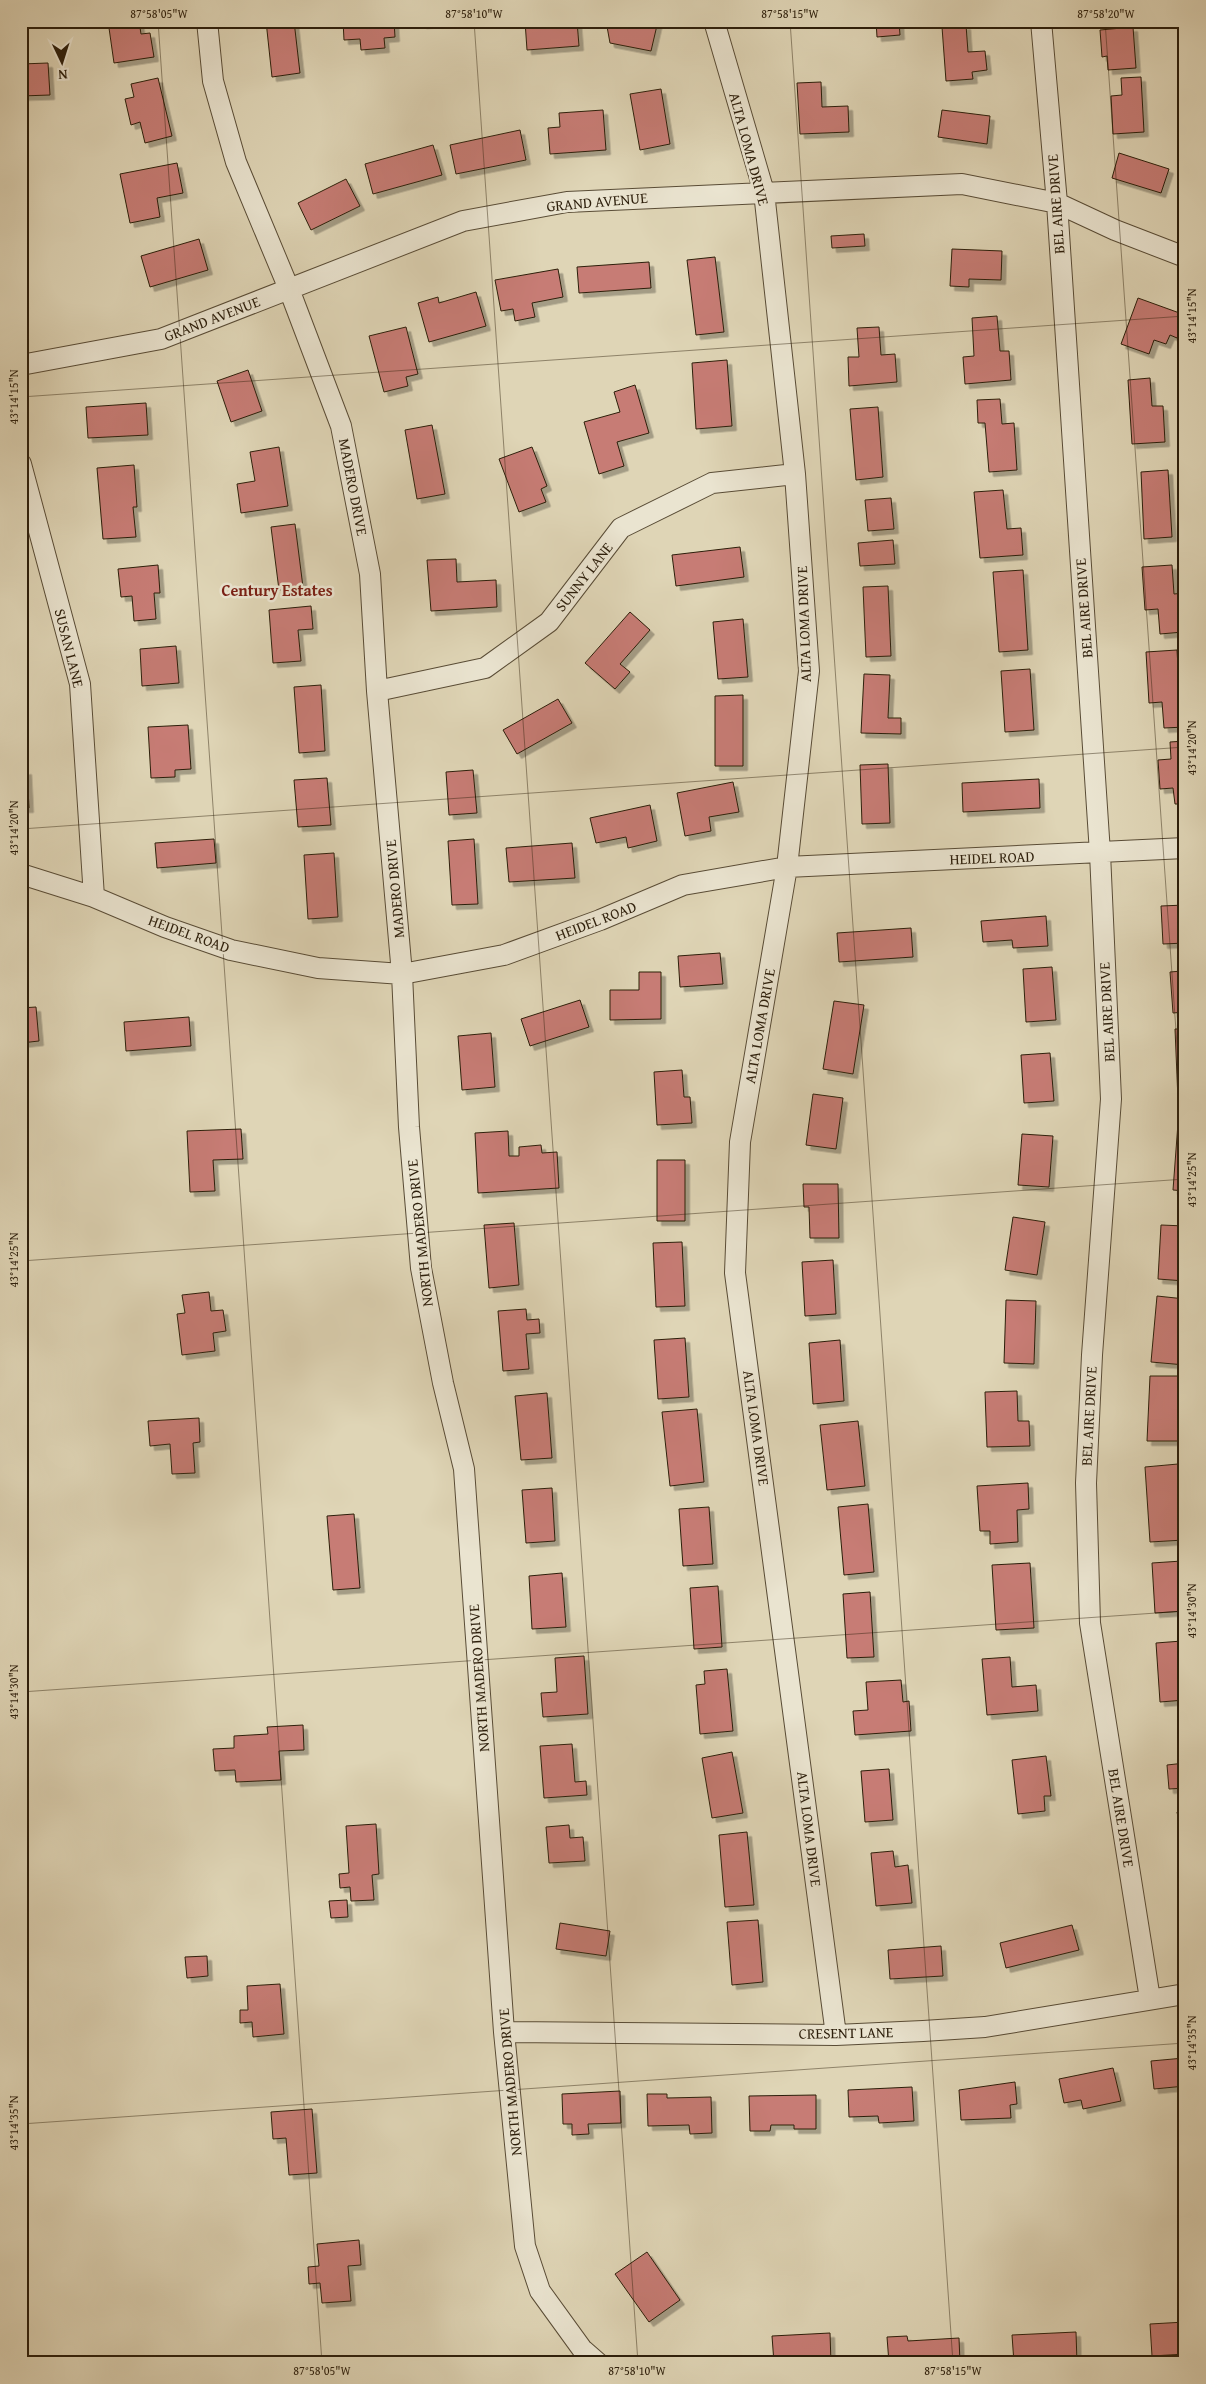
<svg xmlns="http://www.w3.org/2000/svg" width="1206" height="2384" viewBox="0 0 1206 2384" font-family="'Gentium Book Plus',serif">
  <defs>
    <filter id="shadow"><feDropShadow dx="4.5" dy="4.5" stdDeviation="0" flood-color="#0004"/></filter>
  </defs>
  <rect width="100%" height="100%" fill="#dfd5b6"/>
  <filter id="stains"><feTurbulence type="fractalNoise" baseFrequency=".004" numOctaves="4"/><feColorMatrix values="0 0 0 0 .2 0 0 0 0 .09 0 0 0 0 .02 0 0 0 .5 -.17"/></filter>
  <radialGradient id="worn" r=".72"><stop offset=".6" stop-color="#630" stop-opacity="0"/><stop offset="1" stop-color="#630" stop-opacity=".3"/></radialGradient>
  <path fill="#c77c74" stroke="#2c1e0b" filter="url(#shadow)" d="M108,21H139L141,34L150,33L154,57L114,63Z
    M266,21H294L300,73L272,77Z
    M343,21H394L395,37L384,38L385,48L361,50L360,39L344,40Z
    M422,21H469L422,24Z
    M525,21H577L579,46L527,50Z
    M606,21H658L651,51L610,43Z
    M876,21H899L900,35L877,37Z
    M966,25L968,52L985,51L987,70L972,72L973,79L946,81L942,27Z
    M1133,27L1136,68L1108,70L1107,56L1102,57L1100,30Z
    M48,63L50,95L21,96V64Z
    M1141,77L1144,132L1113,134L1111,96L1122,95L1121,78Z
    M158,78L172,136L145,143L140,122L131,125L125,99L134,97L131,84Z
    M821,82L822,107L848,106L849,132L800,134L797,83Z
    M661,89L670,144L640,150L630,94Z
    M603,110L606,150L550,154L548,128L560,127L559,113Z
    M942,110L990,116L987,144L938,137Z
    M520,130L526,160L456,174L450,145Z
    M433,145L442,175L373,194L365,164Z
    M1119,153L1169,169L1161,193L1112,178Z
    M177,163L183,193L157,198L160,217L130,223L120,174Z
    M346,179L360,206L311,230L298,203Z
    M864,234L865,246L832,248L831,236Z
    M199,239L208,270L150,287L141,256Z
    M952,249L1002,251L1001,280L969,279V287L950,286Z
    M715,257L724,332L696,335L687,260Z
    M649,262L651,288L579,293L577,267Z
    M558,269L563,297L532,303L535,317L515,321L513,309L501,311L495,280Z
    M476,292L486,326L429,342L418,303L438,297L439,303Z
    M1138,298L1185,315L1177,338L1170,335L1166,344L1154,340L1149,354L1121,344Z
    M997,316L1000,351H1009L1011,380L965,384L963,357L974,356L972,318Z
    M406,327L418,374L406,377L408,386L384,392L369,336Z
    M879,327L881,355L895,354L897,382L849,386L848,357H859L857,328Z
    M727,360L732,426L696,429L692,363Z
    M248,370L262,411L231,422L217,381Z
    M1150,378L1152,406H1163L1165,442L1132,444L1128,380Z
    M635,385L649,433L617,442L624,466L599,474L584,422L620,412L614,392Z
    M1000,399L1002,424L1014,423L1017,470L989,472L985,423H978L977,400Z
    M146,403L148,435L88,438L86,407Z
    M878,407L883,477L856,480L850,409Z
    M432,425L445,494L417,499L405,430Z
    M279,447L288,506L241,513L237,484L255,481L250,452Z
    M532,447L547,486L541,489L546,502L519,512L499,459Z
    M134,465L137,507H133L136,537L103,539L97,468Z
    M1168,470L1172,537L1144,539L1141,472Z
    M1003,490L1007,529L1021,528L1023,555L980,558L974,492Z
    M891,498L894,529L868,531L865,500Z
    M295,524L303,587L279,590L271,527Z
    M893,540L895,564L860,566L858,543Z
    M740,547L744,577L676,586L672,555Z
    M456,559L457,582L496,580L497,607L431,611L427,560Z
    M158,565L160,593H154L156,619L134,621L132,596L121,597L118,569Z
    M1172,565L1174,594L1185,593V611H1181L1183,632L1160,634L1158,609L1145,610L1142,567Z
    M1023,570L1028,650L999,652L993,572Z
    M888,586L891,656L866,657L863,587Z
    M311,606L313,629L298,630L301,661L273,663L269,610Z
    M630,612L650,630L620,664L630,672L615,689L585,663Z
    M743,619L748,677L718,679L713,622Z
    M176,646L179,683L142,686L140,649Z
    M1177,650L1180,701H1185V727L1164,728L1162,702L1149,703L1146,652Z
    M1030,669L1034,730L1005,732L1001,671Z
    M864,674L890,675L888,718H901V734L861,733Z
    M321,685L325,751L299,753L294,687Z
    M743,695V766H715V696Z
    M558,699L572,723L517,754L503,730Z
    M188,725L191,769L175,770V777L151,778L148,727Z
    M1185,741V804H1175L1173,788L1160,789L1158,760L1171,759L1170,742Z
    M888,764L890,823L862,824L860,765Z
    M27,770L29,808H21V771Z
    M473,770L477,813L449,815L446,772Z
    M327,778L331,825L298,827L294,780Z
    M1039,779L1040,808L963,812L962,783Z
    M733,782L739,812L709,817L711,831L685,836L677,793Z
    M650,805L657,841L628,848L626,837L596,843L590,818Z
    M214,839L216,863L157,868L155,843Z
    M474,839L478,904L452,905L448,841Z
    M572,843L575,878L509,882L506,848Z
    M334,853L338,917L308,919L304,855Z
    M1185,905V943L1163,944L1161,906Z
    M1046,916L1048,946L1013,948L1012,940L983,942L981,921Z
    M911,928L913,957L839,962L837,933Z
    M720,953L723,984L680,987L678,956Z
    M1181,955H1185V1012L1173,1013L1170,972L1182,971Z
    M1052,967L1056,1020L1026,1022L1023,969Z
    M639,972H661V1019L610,1020V990H639Z
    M580,1000L589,1027L530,1046L521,1019Z
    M834,1001L864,1005L853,1074L823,1069Z
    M36,1007L39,1041L21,1043V1008Z
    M189,1017L191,1046L126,1051L124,1022Z
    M1175,1029H1185V1100H1178Z
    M491,1033L495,1087L462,1090L458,1036Z
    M1050,1053L1054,1101L1024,1103L1021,1055Z
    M682,1070L684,1097H690L692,1123L657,1125L654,1072Z
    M813,1094L843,1098L836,1149L806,1145Z
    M1178,1123H1185V1191L1173,1190Z
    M241,1129L243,1159L213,1160L215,1191L190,1192L187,1131Z
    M508,1131L509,1156H519V1147L541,1145L542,1153L557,1152L559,1188L478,1193L475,1133Z
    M1022,1134L1053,1136L1049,1187L1018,1185Z
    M657,1160H685V1221H657Z
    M803,1184H838L839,1238H810L809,1207H804Z
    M1013,1217L1045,1222L1037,1275L1005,1270Z
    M514,1223L519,1285L489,1288L484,1225Z
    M1161,1225L1185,1226V1281L1158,1279Z
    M682,1242L685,1306L656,1307L653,1243Z
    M833,1260L836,1314L805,1316L802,1262Z
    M209,1292L211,1311L223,1310L226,1331L213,1333L215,1351L182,1355L177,1314L185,1313L182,1295Z
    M1157,1296L1185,1299V1365L1151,1362Z
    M1006,1300L1036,1301L1034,1364L1004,1363Z
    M526,1309L527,1320L539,1319L540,1333L526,1334L529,1369L503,1371L498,1311Z
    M685,1338L689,1397L658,1399L654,1340Z
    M840,1340L844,1401L813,1404L809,1343Z
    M1150,1376H1185V1441H1147Z
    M1017,1391L1018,1421H1029L1030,1446L987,1447L985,1392Z
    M547,1393L552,1458L521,1460L515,1396Z
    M697,1409L704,1482L670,1486L662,1412Z
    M199,1418L200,1442L193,1443L195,1473L172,1474L170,1444L150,1446L148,1421Z
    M858,1421L865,1486L827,1490L820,1425Z
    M1178,1464L1184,1540L1150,1542L1145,1467Z
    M1028,1483L1029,1509L1017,1510L1018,1542L990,1544V1531H980L977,1486Z
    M552,1488L555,1541L526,1543L522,1490Z
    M868,1504L874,1572L844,1575L838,1507Z
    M709,1507L713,1564L683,1566L679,1509Z
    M354,1514L360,1588L333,1590L327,1516Z
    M1182,1561L1185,1611L1155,1613L1152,1563Z
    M1030,1563L1034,1628L996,1630L992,1565Z
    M562,1573L566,1627L532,1629L529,1576Z
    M718,1586L722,1647L694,1649L690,1588Z
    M870,1592L874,1657L847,1658L843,1594Z
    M1182,1641L1185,1700L1160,1702L1156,1643Z
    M584,1656L588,1714L543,1717L541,1693L557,1692L555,1658Z
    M1010,1657L1012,1687L1036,1685L1038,1711L987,1715L982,1659Z
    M727,1669L733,1731L700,1734L696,1685L705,1684L704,1671Z
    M901,1680L903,1702L909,1701L911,1731L855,1735L853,1711L868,1710L866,1682Z
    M303,1725L304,1750L279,1751L281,1780L236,1782L235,1770L215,1771L213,1749L234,1748V1736L268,1734L267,1727Z
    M572,1744L575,1782L586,1781L587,1795L544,1798L540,1746Z
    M732,1752L743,1813L712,1818L702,1758Z
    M1046,1756L1051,1796H1044L1045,1811L1018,1814L1012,1760Z
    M1185,1763V1788L1169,1789L1167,1765Z
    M889,1769L893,1820L865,1822L861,1771Z
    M1185,1810V1854L1177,1812Z
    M376,1824L379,1874L372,1875L374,1900L351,1901L350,1887L340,1888L339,1874L349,1873L346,1826Z
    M569,1825L570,1838L583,1837L585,1861L549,1863L546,1827Z
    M747,1832L754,1905L725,1907L719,1835Z
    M893,1851L895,1867L908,1865L912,1903L876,1906L871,1853Z
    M347,1900L348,1917L331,1918L329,1901Z
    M758,1920L763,1982L732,1985L727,1922Z
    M560,1923L610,1931L606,1956L556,1949Z
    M1072,1925L1079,1950L1006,1968L1000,1943Z
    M941,1946L943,1976L890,1979L888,1950Z
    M207,1956L208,1976L187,1978L185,1957Z
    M280,1984L284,2034L253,2037L252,2022L240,2023V2010H248L247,1986Z
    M1184,2051H1185V2086L1154,2089L1151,2061L1184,2058Z
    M1113,2068L1121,2101L1083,2109L1081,2100L1064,2103L1059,2079Z
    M1015,2082L1017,2104L1010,2105L1011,2118L961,2120L959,2090Z
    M912,2087L914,2121L879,2123L878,2116L849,2117L848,2090Z
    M620,2091L621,2123L588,2124L589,2134L572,2135V2124H563L562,2094Z
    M647,2094H667V2098L711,2097L712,2133L690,2134L689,2125L648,2126Z
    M816,2095V2129H794V2125H771L770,2131H750L749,2096Z
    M312,2109L317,2173L289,2175L286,2138L273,2139L271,2112Z
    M359,2240L361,2265L348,2266L351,2301L322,2303L320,2283L309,2284L308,2267L319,2266L317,2244Z
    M647,2252L680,2300L649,2322L615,2274Z
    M1185,2322V2354L1152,2356L1150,2324Z
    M1076,2332L1077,2363H1014L1012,2335Z
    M830,2333L831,2363H774L772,2336Z
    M907,2336L908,2341L959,2338L960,2363H889L887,2337Z"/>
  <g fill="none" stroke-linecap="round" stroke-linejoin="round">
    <g stroke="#594c36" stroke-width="22">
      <path id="minor" d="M207,21L213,81L236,162L289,289L341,426L370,574L377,691L402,974L409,1127L421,1268L443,1383L464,1469L504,2032L525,2246L540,2291L582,2349L598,2363
        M714,21L764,192L795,474L809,671L787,867L740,1142L735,1273L836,2035
        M1041,21L1057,203L1100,853L1111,1099L1092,1355L1086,1483L1090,1623L1150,1999
        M21,365L161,339L463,221L567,202L962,184L1057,203L1115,230L1185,257
        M21,464L80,684L94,897
        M377,691L485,668L549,622L621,528L712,483L795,474
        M21,874L94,897L165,927L231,950L318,968L402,974L504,955L600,920L683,885L787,867L1185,848
        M504,2032L836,2035L923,2031L985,2027L1185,1994"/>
    </g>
    <use href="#minor" stroke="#eae4d0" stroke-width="20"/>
  </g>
  <path fill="none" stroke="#2c1e0b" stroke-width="1" stroke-opacity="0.45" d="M158,21L322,2363M474,21L638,2363M790,21L953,2363M1105,21L1185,1159M21,397L1185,316M21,829L1185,747M21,1261L1185,1179M21,1692L1185,1611M21,2124L1185,2043"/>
  <g text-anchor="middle" stroke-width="5" stroke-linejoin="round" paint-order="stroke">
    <g font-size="15" fill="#2c1e0b" stroke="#eae4d0">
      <text transform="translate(749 149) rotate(75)" y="5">ALTA LOMA DRIVE</text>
      <text transform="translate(597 202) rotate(-5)" y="5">GRAND AVENUE</text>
      <text transform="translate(1056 204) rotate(-94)" y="5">BEL AIRE DRIVE</text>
      <text transform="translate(212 319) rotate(-21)" y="5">GRAND AVENUE</text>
      <text transform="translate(353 487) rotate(79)" y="5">MADERO DRIVE</text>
      <text transform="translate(584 577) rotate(-52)" y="5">SUNNY LANE</text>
      <text transform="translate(1084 608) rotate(-94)" y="5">BEL AIRE DRIVE</text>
      <text transform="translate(804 624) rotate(-92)" y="5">ALTA LOMA DRIVE</text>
      <text transform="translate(69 648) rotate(76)" y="5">SUSAN LANE</text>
      <text transform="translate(992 858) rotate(-2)" y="5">HEIDEL ROAD</text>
      <text transform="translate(395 889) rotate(-95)" y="5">MADERO DRIVE</text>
      <text transform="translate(596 921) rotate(-21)" y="5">HEIDEL ROAD</text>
      <text transform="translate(189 934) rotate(20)" y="5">HEIDEL ROAD</text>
      <text transform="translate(1107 1012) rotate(-93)" y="5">BEL AIRE DRIVE</text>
      <text transform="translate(760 1026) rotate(-80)" y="5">ALTA LOMA DRIVE</text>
      <text transform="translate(420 1233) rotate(-96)" y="5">NORTH MADERO DRIVE</text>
      <text transform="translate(1089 1416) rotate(-87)" y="5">BEL AIRE DRIVE</text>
      <text transform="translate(756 1428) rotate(82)" y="5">ALTA LOMA DRIVE</text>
      <text transform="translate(479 1678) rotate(-94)" y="5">NORTH MADERO DRIVE</text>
      <text transform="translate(1121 1818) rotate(81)" y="5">BEL AIRE DRIVE</text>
      <text transform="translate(809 1829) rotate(83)" y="5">ALTA LOMA DRIVE</text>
      <text transform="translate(846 2033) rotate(-1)" y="5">CRESENT LANE</text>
      <text transform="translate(510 2082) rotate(-95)" y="5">NORTH MADERO DRIVE</text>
    </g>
    <g font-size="16" font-weight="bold" fill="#7a1f14" stroke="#eae4d0">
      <text x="277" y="596">Century Estates</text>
    </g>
  </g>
  <rect width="1206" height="2384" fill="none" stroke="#dfd5b6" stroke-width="55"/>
  <g transform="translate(62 62) rotate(176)" stroke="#eae4d0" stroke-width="4" paint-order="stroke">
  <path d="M0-4L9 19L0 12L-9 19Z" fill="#2c1e0b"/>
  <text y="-8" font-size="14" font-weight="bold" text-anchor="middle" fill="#2c1e0b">N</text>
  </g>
  <rect x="28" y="28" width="1150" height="2328" fill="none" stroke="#2c1e0b" stroke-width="2"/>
  <g font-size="12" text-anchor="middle" fill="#2c1e0b">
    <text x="159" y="18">87°58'05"W</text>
    <text x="474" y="18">87°58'10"W</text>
    <text x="790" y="18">87°58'15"W</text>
    <text x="1106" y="18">87°58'20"W</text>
    <text transform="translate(1192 316) rotate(-90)" y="4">43°14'15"N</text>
    <text transform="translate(14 397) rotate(-90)" y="4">43°14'15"N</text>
    <text transform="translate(1192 748) rotate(-90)" y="4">43°14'20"N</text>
    <text transform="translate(14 828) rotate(-90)" y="4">43°14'20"N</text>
    <text transform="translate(1192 1180) rotate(-90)" y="4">43°14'25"N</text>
    <text transform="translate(14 1260) rotate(-90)" y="4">43°14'25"N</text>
    <text transform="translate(1192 1611) rotate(-90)" y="4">43°14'30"N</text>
    <text transform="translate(14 1692) rotate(-90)" y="4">43°14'30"N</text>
    <text transform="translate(1192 2043) rotate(-90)" y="4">43°14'35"N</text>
    <text transform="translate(14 2123) rotate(-90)" y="4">43°14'35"N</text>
    <text x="322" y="2375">87°58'05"W</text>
    <text x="637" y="2375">87°58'10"W</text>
    <text x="953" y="2375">87°58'15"W</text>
  </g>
  <rect width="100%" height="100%" filter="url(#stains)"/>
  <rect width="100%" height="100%" fill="url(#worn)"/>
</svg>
